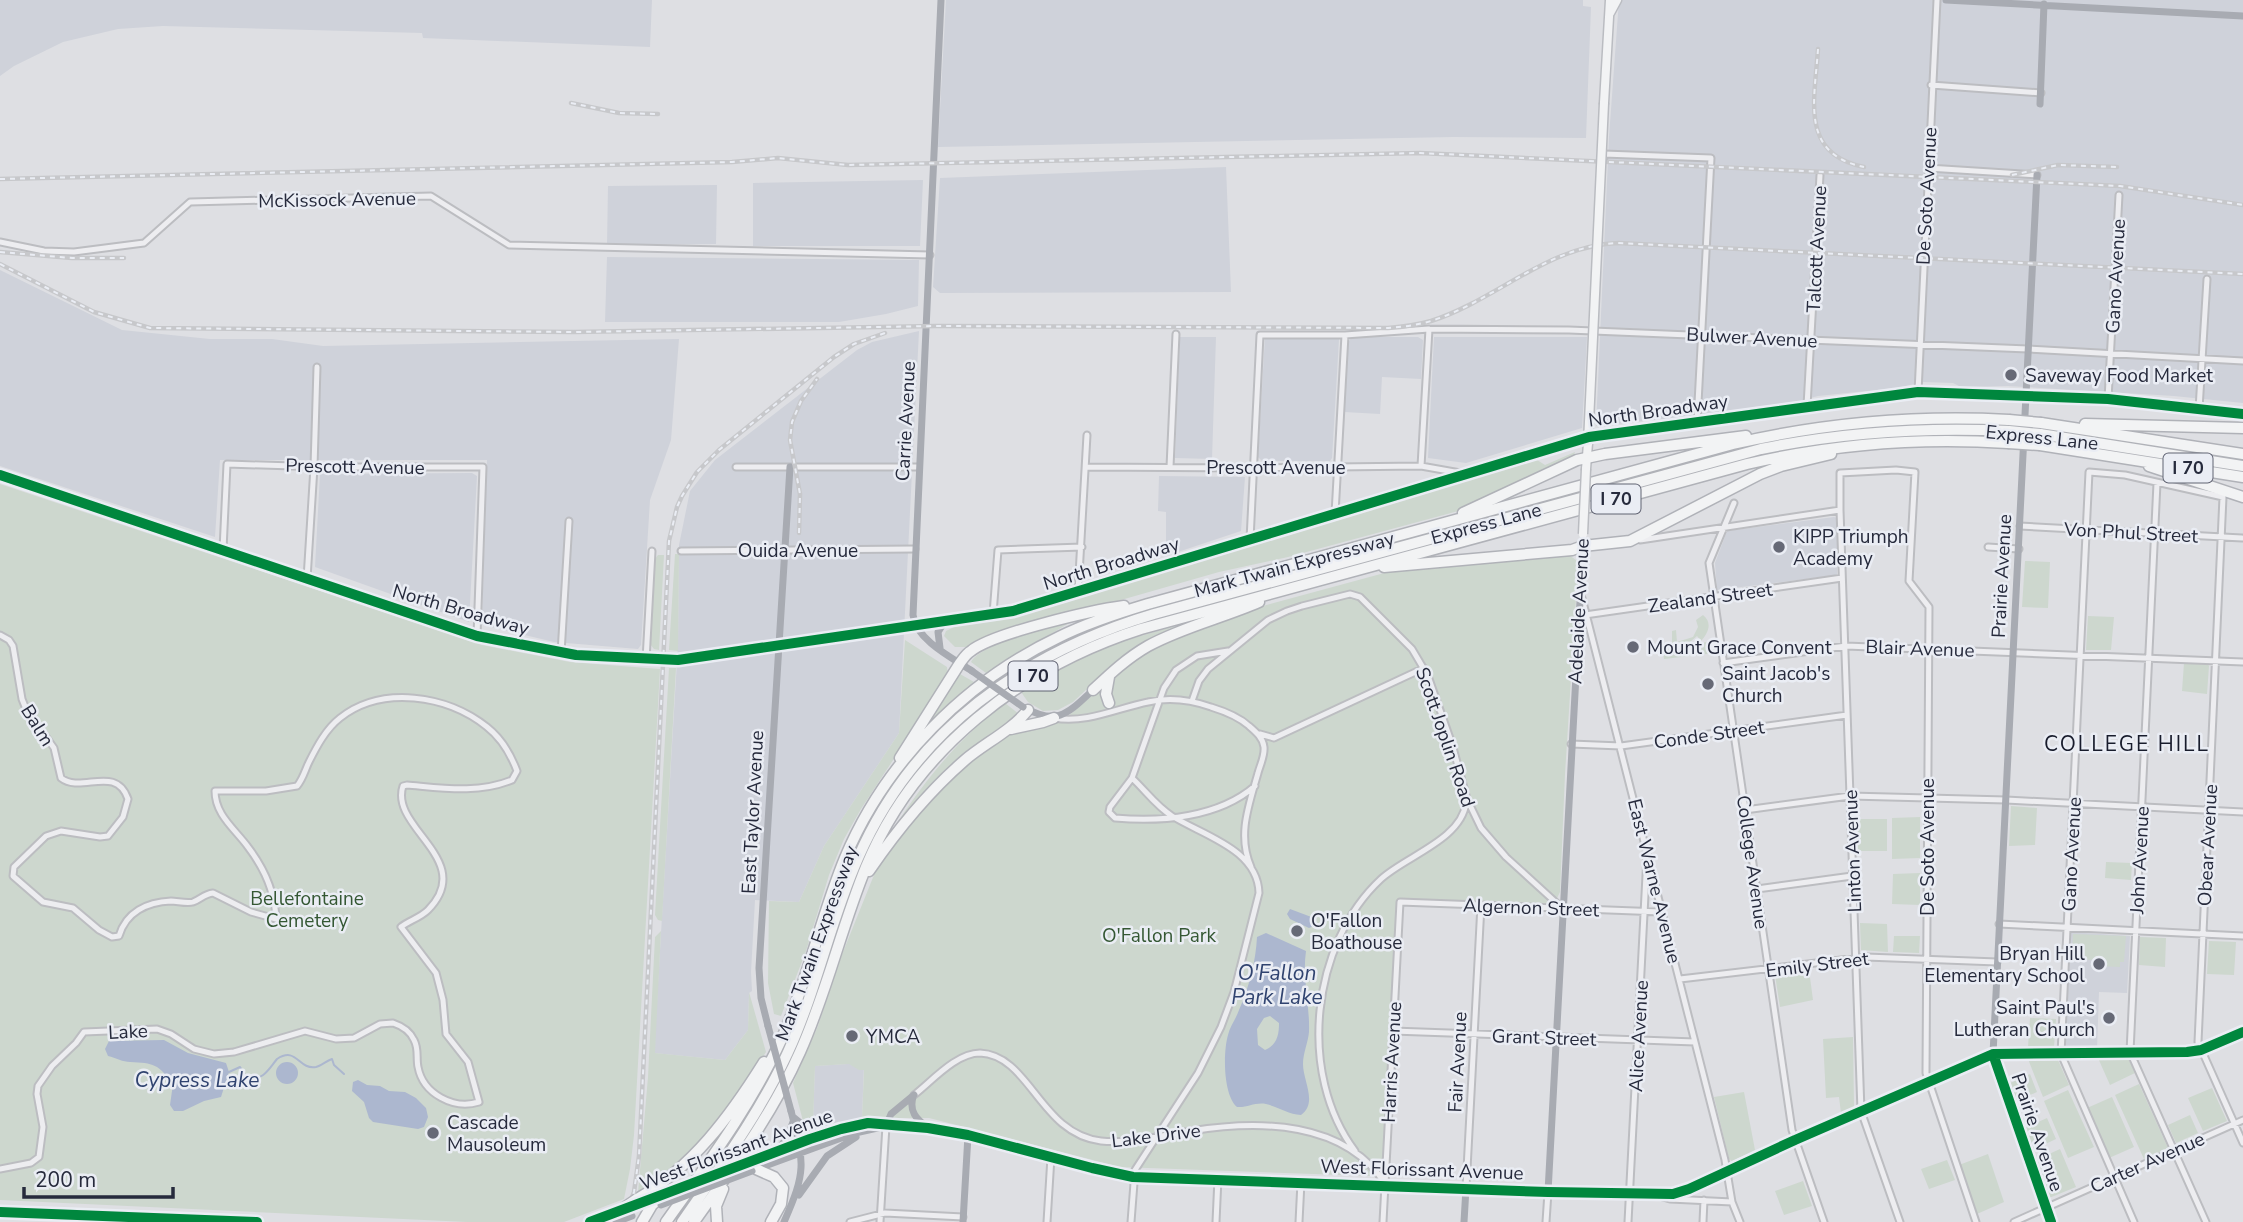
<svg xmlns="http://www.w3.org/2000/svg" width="2243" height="1222" viewBox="0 0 2243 1222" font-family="'Nunito Sans',sans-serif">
  <rect width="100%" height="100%" fill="#dedfe3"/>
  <path fill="#cfd2da" d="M0,0H652L650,47L423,38L422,33L163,26L118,29L63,42L14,66L0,76Z
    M946,0H1583V6L1591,7L1586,138L1453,137L938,147Z
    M1619,0H2243V403L2174,396L2008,386L1961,387L1953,383L1924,382L1896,388L1818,396L1799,401L1691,416L1596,426L1609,137Z
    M1226,167L1231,292L940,293L933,287L940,178Z
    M923,180L920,246H753V183Z
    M717,185L716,244L607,245L608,186Z
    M607,257L919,260L918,306L886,314L839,322H605Z
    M0,270L122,330L210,339H272L323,346L679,339L671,440L650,500L641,645L638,649L554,642L487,626L482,622L487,460H220L215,537L0,466Z
    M919,331L899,733L824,846L799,902L755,900L751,972L752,991L749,993L748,1030L725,1060L654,1053L678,644L679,545L690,491L715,460L857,350L872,342Z
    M1180,337H1216L1212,459L1175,458Z
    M1265,337L1339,339L1332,458L1330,461H1262L1258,457Z
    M1352,337H1418L1423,340L1421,379L1382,377L1380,414L1344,412L1347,344Z
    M1434,337H1587L1582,428L1466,463L1428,458Z
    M472,473L477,476L469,622L315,567L320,474Z
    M1159,476L1245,477L1241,531L1166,556V512L1158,511Z
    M1834,517L1837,518V575L1717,590L1715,563L1727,531Z
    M2071,932L2130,936L2127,993L2099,992L2097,1049H2067L2065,1047Z
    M864,1063L862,1118L824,1128L813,1127L815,1066Z"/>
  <path fill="#cdd7ce" d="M1575,452L1574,456L1462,510L1288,557L1219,572L985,639L967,647H955L944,636L946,631L954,627L1044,609L1534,458L1545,465Z
    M0,484L482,645L570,662L660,669L634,1135L630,1169L624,1199L564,1222H467L0,1200Z
    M1566,553L1576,560L1578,566L1565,774L1560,892L1557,898L1547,904L1397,899L1383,1163L1371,1176L1120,1167L929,1118H862L864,1070H859L849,1064L815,1066L813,1127L803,1121L793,1083L818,1026L841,957L878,865L885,853L947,779L1005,734L1061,722L1138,657L1160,643L1241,612L1388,572Z
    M675,554H679L678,651L669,650Z
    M658,555H664L659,650L654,649L650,644L655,559Z
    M2025,561L2050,562L2048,608L2022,607Z
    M1222,614L1181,628L1087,689L1073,702L1058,710L1043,711L1028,702L1021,692C1046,677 1070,662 1097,651C1137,635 1180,625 1222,614Z
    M1703,615C1713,623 1708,633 1701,641L1697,636L1690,642L1672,643V631L1676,630L1677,642L1693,637L1698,627L1696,620Z
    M2088,616L2114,617L2111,650H2086Z
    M1074,620L986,673L971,662C981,643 1052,626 1074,620Z
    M905,640L947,667L948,676L861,809L844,839L829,875L806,951L781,1016L774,1014L768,983L769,901L799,902L824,846L899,733Z
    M1713,641L1715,653L1664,659L1663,652L1671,648Z
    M2184,663H2207L2209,666L2207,694L2182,691Z
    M669,668H676L662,921L658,920L655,915Z
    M960,674L974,682L917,735L957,676Z
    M1005,703L1019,714L887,839C919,787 956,740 1005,703Z
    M2011,806L2037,808L2035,845L2009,846Z
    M1920,817V858L1892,859V818Z
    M1857,819H1887V851H1857Z
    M2106,862L2132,863L2131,880L2105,878Z
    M1920,873V905L1892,904L1893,874Z
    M1860,923L1887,924L1888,952L1861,950Z
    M661,931L655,1053L725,1060L748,1030L749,992L766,1052L726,1114L664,1180L638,1193L648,1077L655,937Z
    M2073,934L2126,936L2124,962H2120V967L2098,966V960L2072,959Z
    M1894,936H1920L1919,953L1893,952Z
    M2140,937L2166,938L2165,967L2139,965Z
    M2209,941L2236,942L2234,975L2207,974Z
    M1809,970L1813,1000L1780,1007L1775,975Z
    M2030,1018L2056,1019L2054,1047H2028Z
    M1853,1037L1854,1107L1841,1113L1839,1097L1826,1098L1823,1039Z
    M2098,1058H2128L2135,1073L2110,1085Z
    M2028,1059L2058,1060L2069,1085L2043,1097Z
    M2030,1074L2037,1092L2016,1101L2010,1083Z
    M2139,1084L2168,1148L2144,1159L2115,1095Z
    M2212,1088L2227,1121L2203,1131L2188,1098Z
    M2068,1090L2094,1147L2068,1158L2044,1101Z
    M1744,1092L1755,1150L1732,1161L1729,1159L1714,1097Z
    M2112,1097L2134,1147L2109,1158L2087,1108Z
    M2190,1115L2198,1133L2176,1143L2168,1125Z
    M2047,1118L2056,1139L2033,1150L2025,1128Z
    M2060,1149L2076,1187L2049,1198L2036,1160Z
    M1988,1154L2004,1202L1977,1214L1959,1165Z
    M1947,1160L1955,1180L1929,1189L1921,1169Z
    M1803,1181L1812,1206L1784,1215L1775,1191Z"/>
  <path fill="#acb7cf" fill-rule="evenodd" d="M1290,909L1314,918L1316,925L1309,928L1290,919L1287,914Z
    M1266,933L1306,951C1302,978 1310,1005 1309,1032C1308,1043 1303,1053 1303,1064C1303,1081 1318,1103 1301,1115C1288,1114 1278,1107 1266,1104C1255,1102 1247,1108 1237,1107C1223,1095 1223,1052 1228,1035C1230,1026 1236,1019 1239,1010C1249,988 1256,960 1257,937ZM1270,1016L1279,1023C1279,1035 1277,1045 1265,1050L1258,1045L1257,1029L1264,1018Z
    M164,1040L188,1053L226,1063L229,1072L221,1097L204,1101L183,1111H174L170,1105L173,1084C158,1064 154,1063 130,1062C123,1062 116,1058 108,1056L105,1049L109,1041Z
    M276 1073a11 11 0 1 1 22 0a11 11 0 1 1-22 0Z
    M358,1080L367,1085L380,1086L389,1091L405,1092L416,1098L426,1108L428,1117L424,1127L418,1129L373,1122L369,1118L364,1102L352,1091L353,1082Z"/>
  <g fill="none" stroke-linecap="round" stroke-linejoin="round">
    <path stroke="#acb7cf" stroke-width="2" d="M229,1072L240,1067L247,1079C264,1080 268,1070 277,1059C297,1046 298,1070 316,1067C321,1066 326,1061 332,1059L334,1065L344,1074"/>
    <g stroke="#bcbdc1" stroke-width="9">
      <path id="street" d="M1931,85L2041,93
        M1604,158V154L1711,158L1697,422
        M1928,168L2037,175
        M0,242L44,251L74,252L144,243L190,202L431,196L509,245L930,255
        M1918,392L1937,0
        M2108,399L2119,195
        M1807,406L1820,175
        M2199,409L2207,279
        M1421,466L1429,329
        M736,467H918
        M1086,467L1253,468L1421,466L1466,474
        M1170,467L1176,334
        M2157,483L2130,1052L2206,1222
        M1734,503L1709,563L1792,1130L1824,1222
        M1335,514L1345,335
        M2020,526L2242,538
        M1250,540L1260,335H1345L1429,329L1569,330L2028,349L2243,361
        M1640,540L1840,510
        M1988,547L2019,549
        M223,550L227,464L325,467H483L477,636
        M681,551L915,549
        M307,579L314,467L317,367
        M1078,592L1087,435
        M1582,598L1725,1160L1732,1202L1740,1222
        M993,614L998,550L1082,547
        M1585,615L1842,578
        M0,635L9,640L13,646L22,699L26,709L54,748L61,778C81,794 116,764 128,799L123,817L108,836L100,837L61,831L46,836L14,867L13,876L43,902L73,908L99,930L112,937L119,936C126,912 147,902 171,901C177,901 187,904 193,902C201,899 204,894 213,893L251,912L276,919C275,892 264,868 248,847C235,829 215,815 215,791H266L297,786C303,779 305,770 309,762C317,746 326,729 340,718C382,685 447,695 487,727C501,738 511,755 517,771L512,780C478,794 442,788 407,785L403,786C389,828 477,860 428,910C420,918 408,921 401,927L436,973L443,1000L446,1034L468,1062L479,1102C454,1110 423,1094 418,1067C416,1058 419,1049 414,1040C410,1031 402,1026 393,1023L380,1024L354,1038L336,1039L305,1031L234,1052L214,1054L194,1049L171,1034L157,1029L84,1032L76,1043L52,1066L38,1086L37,1094L43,1127L39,1157L31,1163L0,1169
        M1228,651L1197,656L1176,670L1164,688L1132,778L1110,807L1109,812L1115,818C1161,822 1218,818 1255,786
        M561,653L569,521
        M646,660L652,551
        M1723,663L1846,646L2243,662
        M1192,701L1199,681L1208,669L1268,620L1287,611L1302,606L1350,594L1360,597L1412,649L1428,676L1452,744L1467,799L1481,828L1506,857L1562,908
        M1054,718C1086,724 1118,708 1148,702C1170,697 1191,700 1211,707C1224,711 1239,717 1249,726C1256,732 1263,738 1264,747C1265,756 1260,765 1258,773C1249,805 1237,835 1251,867
        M1260,734L1274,738L1424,668
        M1571,744L1621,746L1847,715
        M1745,810L1850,796L2006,800L2243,812
        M1757,889L1852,876
        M1999,924L2243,936
        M1680,979L1866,957L1997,962
        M1393,1031L1695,1042
        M914,1095C932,1081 956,1053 980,1053C1030,1055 1040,1134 1101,1141C1131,1144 1162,1135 1191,1131C1258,1120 1345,1120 1386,1185
        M1355,1151C1297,1074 1311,944 1381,879C1406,856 1461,840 1466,803
        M1466,1188L1481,905
        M1659,1196L1670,1199L1732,1202
        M850,1222L885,1213L963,1217
        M880,1222L886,1126
        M1047,1222L1051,1157
        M1131,1222L1135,1170L1198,1073L1221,1027L1234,992L1259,893C1258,849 1202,835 1172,816C1156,806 1146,791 1132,778
        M1216,1222L1218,1178
        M1299,1222L1301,1182
        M1383,1222L1400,902L1661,912
        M1546,1222L1548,1192
        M1628,1222L1647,856
        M1703,1222L1704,1200
        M1900,1222L1861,1111L1840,510V473L1896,470L1915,472L1909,581L1929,607L1926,1073L1976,1222
        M2014,1222L2243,1120
        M2134,1222L2061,1054L2089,472L2125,475L2223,497L2198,1042L2243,1143"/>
    </g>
    <g stroke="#babcc1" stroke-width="11">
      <path id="primary" d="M1610,13L1617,0
        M1604,103L1610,0
        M1586,469L1588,443"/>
    </g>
    <g stroke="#b0b2b8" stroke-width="13">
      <path id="highway" d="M2041,423L2243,454
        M2085,424L2243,428
        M2040,434L2243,466
        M2040,445L2243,477
        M2149,466L2243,497
        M1463,513L1577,460L1605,454L1746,436
        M1384,567L1572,550L1583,546L1630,541L1760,474L1781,466L1831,454
        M1093,690C1110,674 1127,658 1148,646C1183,627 1222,618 1259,602
        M1109,703L1106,694L1109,677
        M1011,729L1043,722L1054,718
        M900,758L960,663C963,659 966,654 971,651C993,633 1094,610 1124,606
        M869,871C897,830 927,793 965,760C985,743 1011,731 1028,710
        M756,1169L774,1177L783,1188L781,1204L771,1222
        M637,1199C692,1168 731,1115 764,1062
        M642,1222L652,1205L663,1195
        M666,1222C708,1163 752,1104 782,1038C808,980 821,916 845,858C885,762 966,681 1059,637C1087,623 1118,613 1148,604L1733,444C1824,423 1915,415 2009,420
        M682,1222C720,1167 760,1113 788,1052C817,989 830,921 858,858C914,730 1023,653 1154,614L1761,449C1844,432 1925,427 2009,431
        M694,1222C733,1167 773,1113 800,1052C827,992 841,928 866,867C914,750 1022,667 1141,629L1747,464C1833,444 1920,437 2008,443
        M717,1222L716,1206L723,1189"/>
    </g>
    <use href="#street" stroke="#ededf0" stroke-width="5"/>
    <path stroke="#a8abb2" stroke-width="7" d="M941,0L913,615C916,640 952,658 972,671
      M1946,0L2243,16
      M2040,104L2044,4
      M2037,175L1993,1054L2051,1222
      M0,475L477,636L561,653L656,660
      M940,648L938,632L945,621
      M671,660L714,656L1013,611L1589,437L1918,392L2108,399L2243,414
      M1025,708C1058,726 1068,713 1093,690
      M768,1026L761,998L759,968L790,467
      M913,1097C909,1111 916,1119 927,1127
      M793,1117L809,1130L825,1132
      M886,1126L891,1114L914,1095
      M777,1151L787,1138L793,1122
      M761,1158L841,1129L868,1123L955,1132L1092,1168L1133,1177L1656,1195L1689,1189L1795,1140L1993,1054L2187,1052L2201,1050L2243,1032
      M754,1170L855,1133L882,1127
      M1548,1192L1583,546
      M799,1195L827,1156L856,1137
      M635,1205L659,1196
      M0,1212L257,1222
      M590,1222L618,1212
      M784,1222C806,1172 805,1164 791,1111
      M963,1222L968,1135
      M1464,1222L1466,1188"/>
    <use href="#primary" stroke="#f2f3f4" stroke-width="8"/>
    <use href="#highway" stroke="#f2f3f4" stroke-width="10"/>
    <g stroke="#c7c8cb" stroke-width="4.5">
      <path id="rail" d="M1818,49C1815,99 1799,154 1864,167
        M571,103L619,113L658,114
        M2012,175L2058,165L2117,167
        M0,179L732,162L778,158L848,165L1420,153L2120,186L2243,205
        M0,252L72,258H124
        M0,264L94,312L150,328L574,332L936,326L1388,328C1402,327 1417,325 1431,321C1497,300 1546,246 1618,243L2243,274
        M799,533L800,494L790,440L792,422L801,401L817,379
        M623,1222L634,1192L639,1156L668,562L669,541L677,507L682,496L697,472L719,450L834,357L854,344L885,333"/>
    </g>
    <use href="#rail" stroke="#eaedf4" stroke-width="2" stroke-dasharray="5" stroke-linecap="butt"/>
    <g stroke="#babcc1" stroke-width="11" stroke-linecap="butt">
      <path id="primary-bridge" d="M1588,443L1604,103
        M1583,534L1586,469"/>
    </g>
    <g stroke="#b0b2b8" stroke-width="13" stroke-linecap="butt">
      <path id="highway-bridge" d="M2009,420L2041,423
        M2009,431L2040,434
        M2008,443L2040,445
        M618,1212L637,1199"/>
    </g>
    <path stroke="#a8abb2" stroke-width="7" d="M656,660H671
      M972,671L1023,707
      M768,1026L791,1111
      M670,1192L761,1158
      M661,1205L752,1171
      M616,1222L632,1216"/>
    <use href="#primary-bridge" stroke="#f2f3f4" stroke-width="8"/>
    <use href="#highway-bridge" stroke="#f2f3f4" stroke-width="10"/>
    <g stroke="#eaedf4" stroke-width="15">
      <path id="cycleway" d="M0,475L477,636L576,655L678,660L1013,611L1589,437L1918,392L2108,399L2243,414
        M1993,1054L2051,1222
        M0,1212L257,1222
        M590,1222L810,1139L841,1129L868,1123L928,1128L968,1135L1092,1168L1133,1177L1548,1192L1673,1194L1689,1189L1795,1140L1993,1054L2187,1052L2201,1050L2243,1032"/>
    </g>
    <use href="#cycleway" stroke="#00873e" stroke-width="10"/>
  </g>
  <g fill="#666976" stroke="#eaedf4" stroke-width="2.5">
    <circle cx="2011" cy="375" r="7"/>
    <circle cx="1779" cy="547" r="7"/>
    <circle cx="1633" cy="647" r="7"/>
    <circle cx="1708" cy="684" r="7"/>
    <circle cx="1297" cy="931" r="7"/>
    <circle cx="2099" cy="964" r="7"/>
    <circle cx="2109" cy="1018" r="7"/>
    <circle cx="852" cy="1036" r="7"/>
    <circle cx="433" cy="1133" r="7"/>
  </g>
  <g text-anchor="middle" stroke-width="5" stroke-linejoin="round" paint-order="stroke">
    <g fill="#eaedf4" stroke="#616473" stroke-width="2">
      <rect x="2163.5" y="453.5" width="49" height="29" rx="5"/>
      <rect x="1591.5" y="484.5" width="49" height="29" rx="5"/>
      <rect x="1008.5" y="661.5" width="49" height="29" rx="5"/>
    </g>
    <g font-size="18" font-weight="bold" fill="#262a3c">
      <text x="2188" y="474">I 70</text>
      <text x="1616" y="505">I 70</text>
      <text x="1033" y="682">I 70</text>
    </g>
    <g font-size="19" fill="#262a3c" stroke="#eaedf4">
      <text transform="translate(1926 196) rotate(-87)" y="7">De Soto Avenue</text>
      <text transform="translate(337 199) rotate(-1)" y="7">McKissock Avenue</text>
      <text transform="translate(1816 249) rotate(-87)" y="7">Talcott Avenue</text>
      <text transform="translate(2115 276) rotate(-87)" y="7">Gano Avenue</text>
      <text transform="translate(1752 337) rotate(3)" y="7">Bulwer Avenue</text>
      <text transform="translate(1658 410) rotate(-8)" y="7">North Broadway</text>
      <text transform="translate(905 421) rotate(-87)" y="7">Carrie Avenue</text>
      <text transform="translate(2042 437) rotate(6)" y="7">Express Lane</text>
      <text transform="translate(355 466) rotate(1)" y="7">Prescott Avenue</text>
      <text x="1276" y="474">Prescott Avenue</text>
      <text transform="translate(1486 523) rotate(-15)" y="7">Express Lane</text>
      <text transform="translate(2131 532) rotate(3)" y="7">Von Phul Street</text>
      <text x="798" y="557">Ouida Avenue</text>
      <text transform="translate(1111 563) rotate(-17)" y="7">North Broadway</text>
      <text transform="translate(1294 564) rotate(-15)" y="7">Mark Twain Expressway</text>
      <text transform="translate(2001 576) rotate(-87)" y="7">Prairie Avenue</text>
      <text transform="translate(1710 597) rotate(-8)" y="7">Zealand Street</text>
      <text transform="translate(461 609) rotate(16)" y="7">North Broadway</text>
      <text transform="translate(1578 611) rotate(-87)" y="7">Adelaide Avenue</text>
      <text transform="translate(1920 648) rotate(2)" y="7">Blair Avenue</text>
      <text transform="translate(38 725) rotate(58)" y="7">Balm</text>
      <text transform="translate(1709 734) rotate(-8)" y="7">Conde Street</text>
      <text transform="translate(1446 737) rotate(71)" y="7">Scott Joplin Road</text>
      <text transform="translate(752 812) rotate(-87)" y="7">East Taylor Avenue</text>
      <text transform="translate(2207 845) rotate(-87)" y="7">Obear Avenue</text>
      <text transform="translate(1927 847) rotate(-90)" y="7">De Soto Avenue</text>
      <text transform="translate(1852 851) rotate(-92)" y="7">Linton Avenue</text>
      <text transform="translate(2071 854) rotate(-87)" y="7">Gano Avenue</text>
      <text transform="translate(2139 860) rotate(-87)" y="7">John Avenue</text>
      <text transform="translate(1753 862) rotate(82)" y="7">College Avenue</text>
      <text transform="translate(1655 881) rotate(76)" y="7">East Warne Avenue</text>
      <text transform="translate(1531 907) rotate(2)" y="7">Algernon Street</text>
      <text transform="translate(816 943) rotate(-70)" y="7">Mark Twain Expressway</text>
      <text transform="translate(1817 964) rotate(-7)" y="7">Emily Street</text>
      <text transform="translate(128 1031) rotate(-3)" y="7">Lake</text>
      <text transform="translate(1638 1036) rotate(-87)" y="7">Alice Avenue</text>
      <text transform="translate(1544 1037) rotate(2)" y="7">Grant Street</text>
      <text transform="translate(1391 1062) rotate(-87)" y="7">Harris Avenue</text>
      <text transform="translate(1457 1062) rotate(-87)" y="7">Fair Avenue</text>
      <text transform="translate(2038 1132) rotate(71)" y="7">Prairie Avenue</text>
      <text transform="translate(1156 1135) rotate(-7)" y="7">Lake Drive</text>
      <text transform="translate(736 1149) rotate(-20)" y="7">West Florissant Avenue</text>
      <text transform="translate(2147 1162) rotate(-24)" y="7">Carter Avenue</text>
      <text transform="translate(1422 1169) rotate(2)" y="7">West Florissant Avenue</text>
    </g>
    <g font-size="19" fill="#262a3c" stroke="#eaedf4" text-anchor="start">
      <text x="2025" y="382">Saveway Food Market</text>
      <text x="1793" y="543">KIPP Triumph<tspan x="1793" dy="22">Academy</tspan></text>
      <text x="1647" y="654">Mount Grace Convent</text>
      <text x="1722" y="680">Saint Jacob's<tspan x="1722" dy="22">Church</tspan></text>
      <text x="1311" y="927">O'Fallon<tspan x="1311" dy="22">Boathouse</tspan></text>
      <text x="2085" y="960" text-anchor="end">Bryan Hill<tspan x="2085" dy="22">Elementary School</tspan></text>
      <text x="2095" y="1014" text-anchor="end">Saint Paul's<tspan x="2095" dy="22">Lutheran Church</tspan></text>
      <text x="866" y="1043">YMCA</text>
      <text x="447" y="1129">Cascade<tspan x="447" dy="22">Mausoleum</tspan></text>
    </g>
    <g font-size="19" fill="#345733" stroke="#eaedf4">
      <text x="307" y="905">Bellefontaine<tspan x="307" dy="22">Cemetery</tspan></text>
      <text x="1159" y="942">O'Fallon Park</text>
    </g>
    <g font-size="21" letter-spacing="2" fill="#181c2c" stroke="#eaedf4">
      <text x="2127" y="751">COLLEGE HILL</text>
    </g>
    <g font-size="21" font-style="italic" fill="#30436f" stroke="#eaedf4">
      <text x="1277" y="980">O'Fallon<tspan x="1277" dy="24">Park Lake</tspan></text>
      <text x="197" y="1087">Cypress Lake</text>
    </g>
  </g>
  <path d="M24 1187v10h149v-10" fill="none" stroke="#262a3c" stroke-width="3.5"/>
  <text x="35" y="1187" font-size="21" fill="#262a3c" stroke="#eaedf4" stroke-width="5" paint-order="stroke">200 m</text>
</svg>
